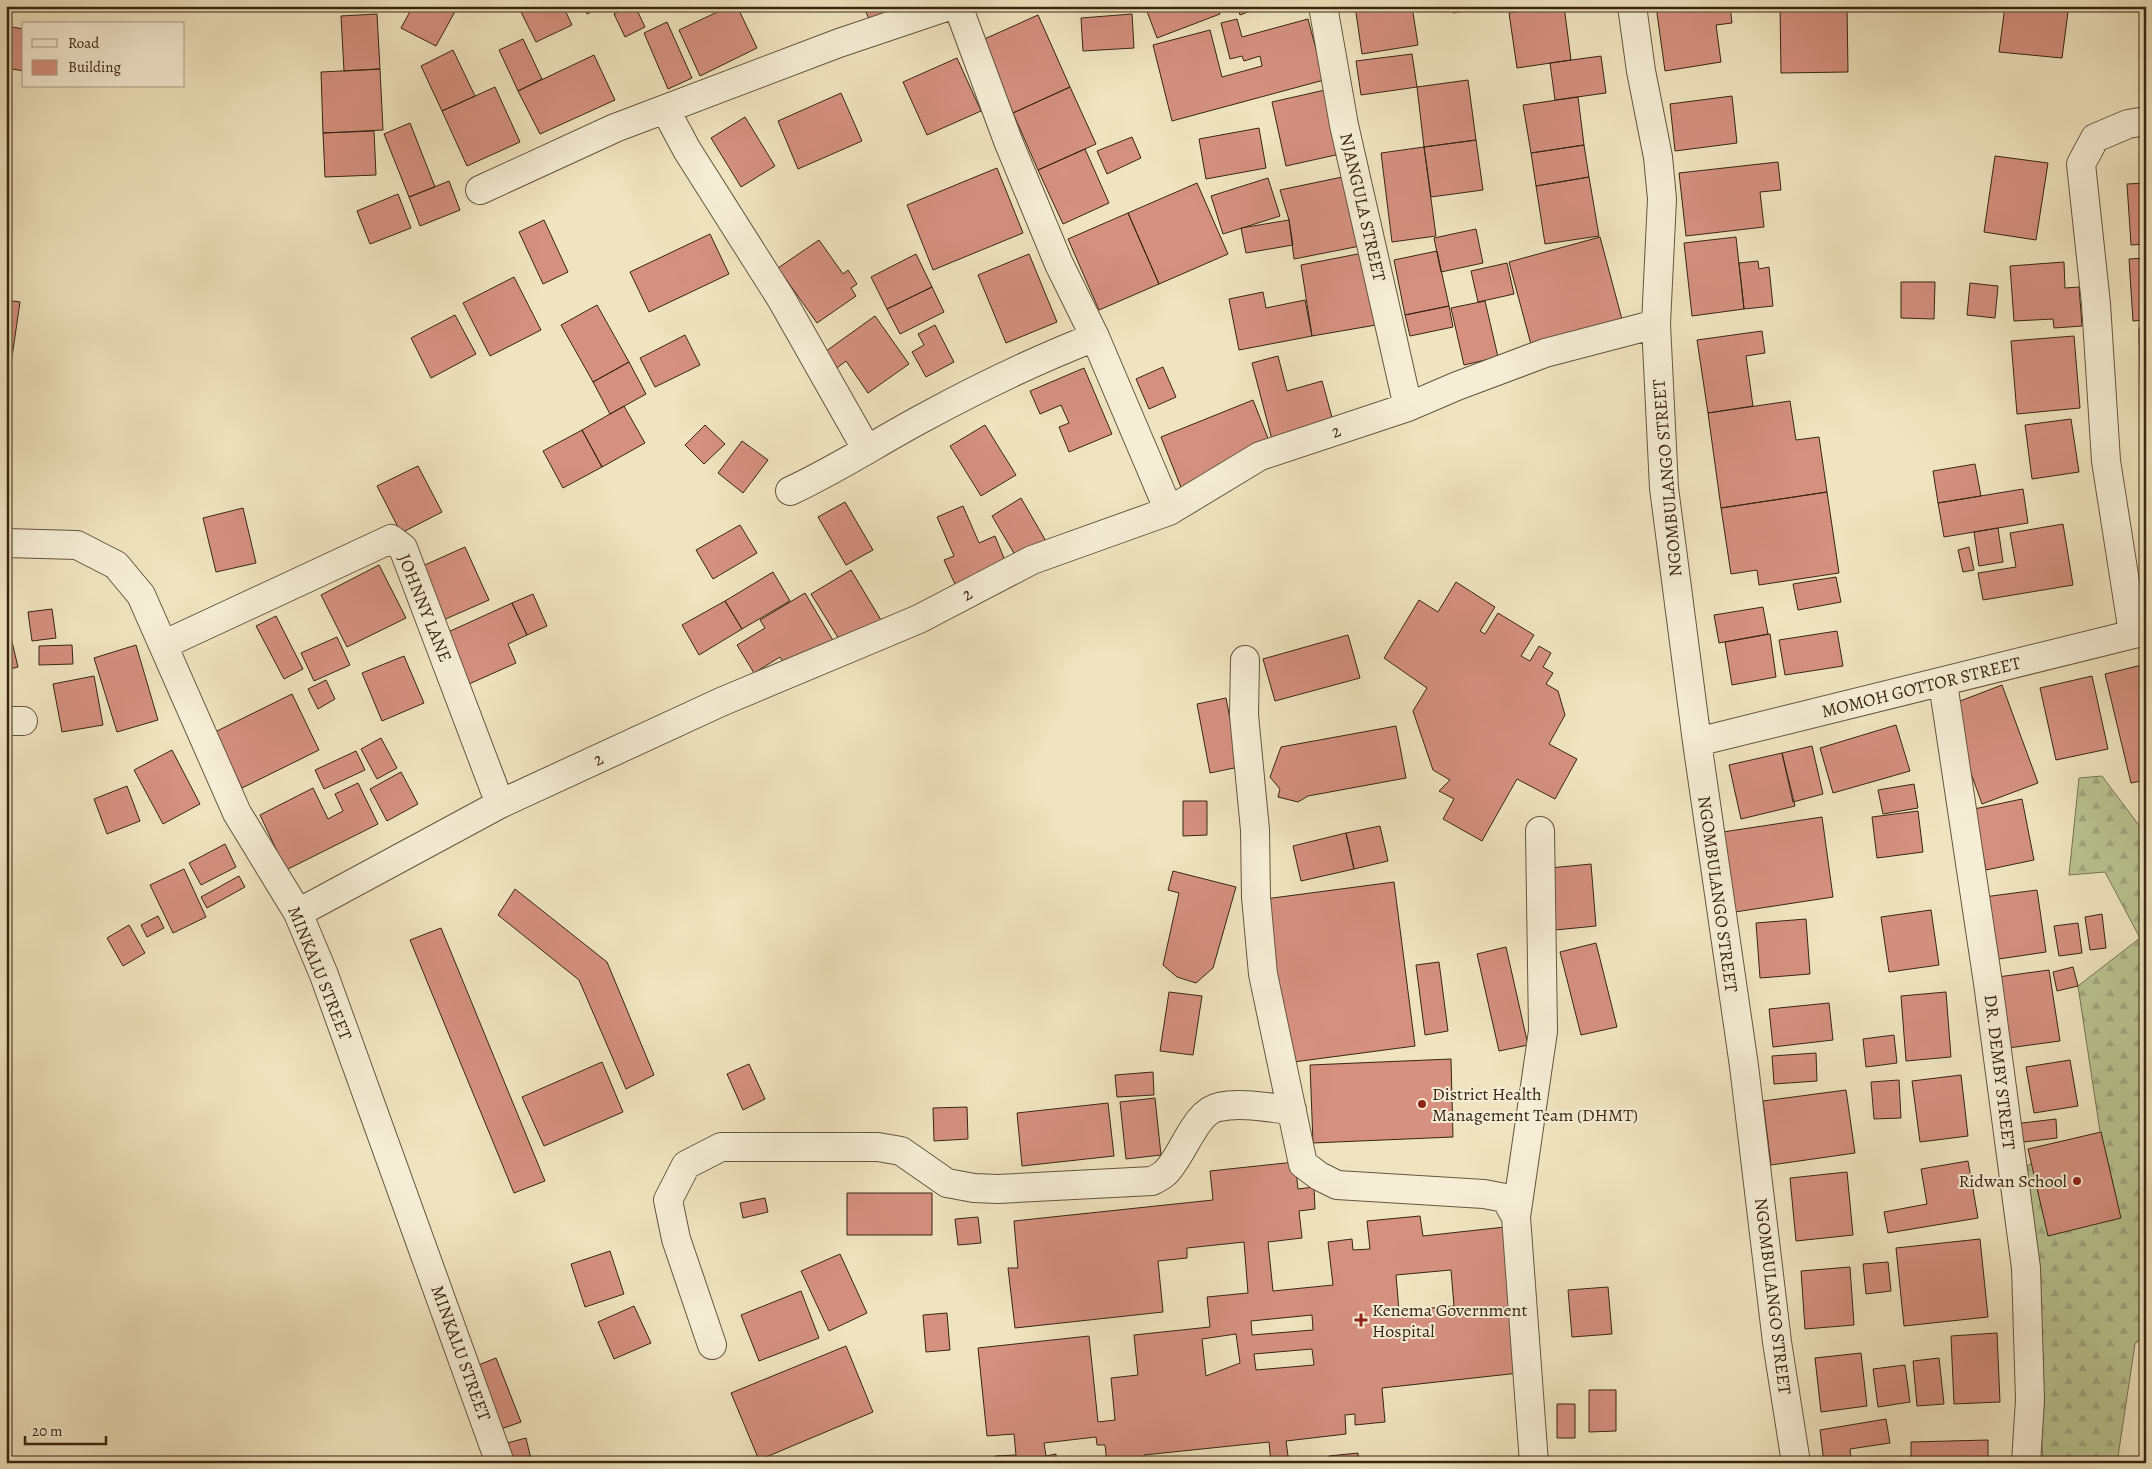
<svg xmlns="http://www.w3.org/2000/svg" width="2152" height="1469" viewBox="0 0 2152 1469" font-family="Alegreya,serif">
  <defs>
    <pattern id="forest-firs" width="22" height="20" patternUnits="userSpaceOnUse" patternTransform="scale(1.25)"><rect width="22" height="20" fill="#b9c492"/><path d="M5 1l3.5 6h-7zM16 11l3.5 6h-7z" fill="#a0a87d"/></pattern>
  </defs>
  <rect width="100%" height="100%" fill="#efe4bf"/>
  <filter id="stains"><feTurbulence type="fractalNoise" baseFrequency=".004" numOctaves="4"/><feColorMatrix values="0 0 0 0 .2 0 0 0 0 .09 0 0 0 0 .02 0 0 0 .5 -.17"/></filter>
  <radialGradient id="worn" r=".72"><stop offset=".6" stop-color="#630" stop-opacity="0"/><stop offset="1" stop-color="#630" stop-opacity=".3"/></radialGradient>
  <path fill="url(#forest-firs)" stroke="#787552" d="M2102,776L2141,828L2146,829V1334L2135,1344L2117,1463H2047L2043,1461L2023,1167L2101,1138L2078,986L2140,938L2105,872L2069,875L2079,778Z"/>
  <path fill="#d59080" stroke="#382612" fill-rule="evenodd" d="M413,6H458L436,46L401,28Z
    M518,6H563L572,25L536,42Z
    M583,6H603L587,14Z
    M630,6H635L645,27L625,37L614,14Z
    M730,6H737L757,48L700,76L679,30Z
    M863,6H908L872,25Z
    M1145,6H1217L1220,14L1157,38Z
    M1237,6H1263L1240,15Z
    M1355,6H1412L1418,45L1362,54Z
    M1452,6H1495L1453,13Z
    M1555,6H1564L1571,60L1517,68L1509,13Z
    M1656,6H1730L1732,23L1716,25L1721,62L1665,71Z
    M1780,6H1847L1848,72L1781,73Z
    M2005,6L2068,12L2062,58L1999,52Z
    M377,14L380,69L344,71L341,16Z
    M1132,14L1134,48L1083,51L1081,18Z
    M1038,15L1070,87L1013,113L980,41Z
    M1237,19L1242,37L1308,19L1324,80L1172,121L1153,45L1210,30L1222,77L1262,66L1260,56L1244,61L1242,56L1230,59L1221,23Z
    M667,22L692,78L668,89L644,33Z
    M6,26L24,29V71L6,68Z
    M523,39L542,79L518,91L499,50Z
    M453,50L475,96L442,111L421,66Z
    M1412,54L1417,87L1361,95L1356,61Z
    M594,55L615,100L540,134L518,91Z
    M1601,56L1606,93L1555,100L1550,63Z
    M957,58L981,111L927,135L903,82Z
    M380,69L383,130L323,133L321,72Z
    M1468,80L1476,140L1424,147L1417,87Z
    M495,87L520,142L467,166L442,111Z
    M1070,87L1096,144L1038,170L1013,113Z
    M1325,90L1340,154L1286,166L1272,102Z
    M841,93L862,141L798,169L778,121Z
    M1732,96L1737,143L1675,151L1670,104Z
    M1578,97L1584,145L1531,153L1523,105Z
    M745,117L775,166L741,187L711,138Z
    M410,123L435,187L409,197L384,134Z
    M1259,128L1266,168L1206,179L1199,139Z
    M374,131L376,175L325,177L323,133Z
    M1132,137L1141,158L1107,174L1097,151Z
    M1476,140L1483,190L1431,197L1424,147Z
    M1584,145L1589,177L1536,186L1531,153Z
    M1424,147L1436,236L1392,242L1381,153Z
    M1085,149L1109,203L1063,224L1038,170Z
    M1995,156L2048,163L2036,240L1984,232Z
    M1778,162L1781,190L1760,192L1764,227L1686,236L1679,173Z
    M997,168L1023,233L933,270L907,205Z
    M1347,176L1360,246L1294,259L1289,220L1280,190Z
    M1589,177L1599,236L1545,244L1536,186Z
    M1268,178L1280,216L1223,234L1211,196Z
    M449,181L460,210L420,226L409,197Z
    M1197,183L1228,254L1159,284L1128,213Z
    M2146,183V244L2131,245L2127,184Z
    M398,194L411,228L370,244L357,211Z
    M1128,213L1159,284L1099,310L1068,239Z
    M544,220L568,272L543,284L519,232Z
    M1289,220L1293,245L1246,253L1241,228Z
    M1476,229L1483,263L1441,272L1434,238Z
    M710,234L729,274L649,312L630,272Z
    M1600,237L1624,327L1533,352L1509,262Z
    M1736,237L1744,309L1692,316L1684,243Z
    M819,240L843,274L848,270L857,284L851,288L856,296L817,323L778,268Z
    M1437,251L1449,306L1405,315L1394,260Z
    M1363,253L1376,325L1312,336L1301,265Z
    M916,254L932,287L887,309L871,277Z
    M1029,254L1057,322L1006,343L978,275Z
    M2146,258V320L2133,321L2129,259Z
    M1758,261L1759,269L1769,267L1773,306L1744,309L1739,263Z
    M2064,262L2065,288L2079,287L2082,326L2054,328L2053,319L2014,321L2010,266Z
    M1507,263L1514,294L1478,302L1471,271Z
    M514,277L541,330L490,356L463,303Z
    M1901,282H1935L1934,319L1901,318Z
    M1970,283L1998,286L1995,318L1967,315Z
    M932,287L944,312L900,334L887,309Z
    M1263,292L1266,308L1305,300L1312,336L1239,350L1229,299Z
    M6,300L20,302L12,357L6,356Z
    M1485,301L1498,357L1464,365L1451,308Z
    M597,305L629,362L593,382L561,325Z
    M1449,306L1453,327L1410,336L1405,315Z
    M455,315L476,354L431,378L411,338Z
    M875,316L909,364L868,393L846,361L833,371L822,354Z
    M935,325L954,362L926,377L912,352L924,345L918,334Z
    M2146,327V407H2141L2139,328Z
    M1762,331L1765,353L1746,356L1753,406L1708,413L1697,340Z
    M685,335L700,365L655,387L640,358Z
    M2074,336L2080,408L2017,414L2011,341Z
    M1278,356L1287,391L1322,381L1338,439L1276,455L1252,363Z
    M629,362L646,394L610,414L593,382Z
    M1163,367L1176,397L1149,409L1136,379Z
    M1084,368L1112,434L1069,452L1059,427L1069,423L1061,405L1040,414L1030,391Z
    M1253,400L1278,464L1186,500L1161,437Z
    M1790,401L1796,440L1819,437L1827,492L1721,508L1708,413Z
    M624,406L645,443L602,467L582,430Z
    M2071,419L2079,472L2032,479L2025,425Z
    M705,425L725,444L704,464L685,445Z
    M985,425L1016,475L981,496L950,446Z
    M582,430L602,467L563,488L543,451Z
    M742,441L768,460L743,493L718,473Z
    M1975,464L1981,496L1938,503L1933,471Z
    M418,466L442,512L401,533L377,486Z
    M2023,489L2028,523L1944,537L1938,503Z
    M1827,492L1839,573L1759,585L1757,570L1731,574L1721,508Z
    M1021,498L1047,543L1018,560L992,516Z
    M845,502L873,550L846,565L818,517Z
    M963,506L979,543L995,536L1010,573L960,595L944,560L954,556L937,517Z
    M243,508L256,563L216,572L203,518Z
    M2063,524L2073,585L1983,600L1978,573L2016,567L2010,533Z
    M740,525L757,553L713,579L696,550Z
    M1998,528L2003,562L1979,566L1974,532Z
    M465,547L489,600L441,621L418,568Z
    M1969,547L1974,570L1963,572L1958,550Z
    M379,565L406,618L347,647L321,595Z
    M851,570L881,620L842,644L811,594Z
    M773,572L790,601L742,629L725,601Z
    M1836,577L1841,602L1798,610L1793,584Z
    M1456,582L1495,607L1480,631L1485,634L1498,613L1534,635L1521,656L1530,661L1539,646L1551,653L1543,667L1553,673L1546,684L1558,691L1565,715L1549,744L1577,759L1555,799L1517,779L1482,841L1443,819L1454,799L1439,791L1450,780L1433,770L1413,711L1427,688L1384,658L1419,600L1438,612Z
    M805,593L834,642L788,669L780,657L754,673L737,645L765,628L760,620Z
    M533,594L547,626L527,635L512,603Z
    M725,601L742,629L699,655L682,625Z
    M512,603L527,635L508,644L516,663L469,684L446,633Z
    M1763,607L1768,634L1719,643L1714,615Z
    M52,609L56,638L32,641L28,612Z
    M276,616L303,669L284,679L256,626Z
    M8,625L18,667L6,670V626Z
    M1837,631L1843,666L1785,675L1779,640Z
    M1770,634L1776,677L1732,685L1725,642Z
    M1348,635L1360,678L1275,701L1263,659Z
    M337,637L350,665L314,681L301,653Z
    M72,645L73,664L39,665V646Z
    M136,645L158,720L117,732L94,658Z
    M404,656L424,703L382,721L362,673Z
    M2146,664V780L2131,783L2105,674Z
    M94,676L103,725L62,732L53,684Z
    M2092,676L2108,749L2056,760L2040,688Z
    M326,680L335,699L318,709L308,689Z
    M2002,685L2038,783L1982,804L1947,706Z
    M292,694L319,750L242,788L215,732Z
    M1226,698L1239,767L1210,773L1197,704Z
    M1896,725L1910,771L1833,793L1820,748Z
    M1396,726L1406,778L1308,796L1298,802L1278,797L1280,789L1270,777L1281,747Z
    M381,738L397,768L377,779L361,749Z
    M1812,746L1823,794L1793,802L1782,753Z
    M172,750L200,804L163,824L134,770Z
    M356,751L365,770L324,789L315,770Z
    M1782,753L1795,806L1741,819L1729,765Z
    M401,772L418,804L387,821L370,789Z
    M358,783L378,824L286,870L260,815L313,788L328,819L343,811L335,794Z
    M1914,784L1918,808L1883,814L1878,790Z
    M127,786L140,821L107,834L94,799Z
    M2022,799L2034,860L1986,870L1974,809Z
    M1183,801H1207V835L1183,836Z
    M1918,811L1923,852L1877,858L1872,817Z
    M1822,817L1833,897L1735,912L1723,832Z
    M1380,826L1388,861L1354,869L1346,833Z
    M1346,833L1354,869L1301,881L1293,846Z
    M225,844L236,867L201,885L189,863Z
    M1591,864L1596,926L1555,930L1550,868Z
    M184,869L206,917L173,933L150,885Z
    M1173,871L1236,887L1213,968L1196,983L1177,977L1163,965L1179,893L1168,890Z
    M239,876L245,887L207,908L201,897Z
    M1394,882L1415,1046L1286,1063L1265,899Z
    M515,889L607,962L654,1075L626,1089L579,980L498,915Z
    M2037,890L2046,952L1992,960L1984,897Z
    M1931,910L1939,965L1889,972L1881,917Z
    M2102,914L2106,948L2090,950L2085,917Z
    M158,916L164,928L147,937L141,925Z
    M1806,919L1810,974L1760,978L1756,923Z
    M2078,923L2082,953L2059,956L2054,926Z
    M129,925L145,953L123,966L107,938Z
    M441,928L545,1181L514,1193L410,940Z
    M1596,943L1617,1027L1581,1035L1560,952Z
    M1506,947L1528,1045L1499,1051L1477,954Z
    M1439,962L1448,1031L1425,1035L1416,965Z
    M2073,967L2078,986L2057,991L2053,972Z
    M2049,970L2060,1041L2008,1048L1998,977Z
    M1169,992L1202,996L1193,1055L1160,1051Z
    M1946,992L1951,1057L1906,1061L1901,996Z
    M1829,1003L1833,1040L1773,1047L1769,1009Z
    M1894,1035L1897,1063L1866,1067L1863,1039Z
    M1816,1053L1817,1081L1774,1084L1772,1056Z
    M1451,1059L1453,1137L1313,1143L1310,1065Z
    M2070,1060L2078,1106L2034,1113L2026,1067Z
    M602,1062L623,1112L544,1146L522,1097Z
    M749,1064L765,1099L743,1110L727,1074Z
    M1153,1072L1154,1095L1117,1097L1115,1075Z
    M1961,1075L1968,1136L1920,1142L1912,1081Z
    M1899,1080L1901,1118L1874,1119L1871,1082Z
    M1846,1090L1855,1153L1771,1165L1763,1101Z
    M1155,1098L1161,1155L1126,1159L1120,1102Z
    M1108,1103L1114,1156L1022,1166L1017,1113Z
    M967,1107L968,1139L934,1141L933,1108Z
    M2056,1119L2057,1138L2016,1143L2014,1124Z
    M2101,1132L2121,1218L2048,1236L2028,1149Z
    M1968,1161L1978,1218L1888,1233L1884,1212L1927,1204L1921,1169Z
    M1295,1162L1298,1189L1314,1187L1315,1209L1299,1211L1302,1238L1268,1242L1273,1291L1333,1285L1328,1242L1352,1239L1353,1250L1370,1249L1367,1221L1420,1216L1423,1236L1505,1227L1519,1373L1382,1388L1385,1422L1355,1425V1414L1345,1415L1346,1434L1286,1441L1289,1463H1271L1269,1442L1144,1455L1145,1463H1107L1105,1445H1097L1096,1437L1044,1443L1046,1456L1056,1454V1463H996L995,1456L1016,1455L1014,1434L987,1436L978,1348L1089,1336L1098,1422L1115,1420L1111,1378L1138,1375L1134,1335L1210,1327L1207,1297L1248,1293L1244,1242L1187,1248V1258L1158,1261L1163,1312L1015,1328L1008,1268H1018L1014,1221L1213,1200L1210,1171ZM1451,1270L1454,1306L1399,1311L1396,1275ZM1312,1315L1313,1330L1252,1335L1251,1321ZM1236,1334L1240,1363L1206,1376L1202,1339ZM1312,1349L1314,1365L1256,1370L1254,1354Z
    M1847,1172L1853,1235L1796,1241L1790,1178Z
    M847,1193H932V1235H847Z
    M765,1198L768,1212L743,1218L740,1203Z
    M978,1217L981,1243L958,1245L955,1219Z
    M1980,1239L1988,1317L1904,1326L1896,1248Z
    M610,1251L624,1294L585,1307L571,1264Z
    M840,1254L867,1313L829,1331L801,1271Z
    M1888,1262L1891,1291L1866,1294L1863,1264Z
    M1850,1267L1854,1325L1805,1329L1801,1271Z
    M1608,1287L1612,1334L1572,1337L1568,1290Z
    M801,1291L819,1338L759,1361L741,1315Z
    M634,1306L651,1343L614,1359L598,1322Z
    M947,1313L950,1350L926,1352L923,1315Z
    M1997,1333L2000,1402L1954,1404L1951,1336Z
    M846,1346L873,1412L759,1460L731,1393Z
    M1861,1353L1867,1406L1821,1412L1815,1358Z
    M496,1358L521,1422L501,1429L476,1366Z
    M1939,1358L1944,1404L1917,1406L1913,1361Z
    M1905,1365L1910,1402L1878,1407L1873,1369Z
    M1589,1390H1616V1431L1589,1432Z
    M1557,1404H1575V1438H1557Z
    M1886,1419L1890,1443L1850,1449L1851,1463H1824L1820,1430Z
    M526,1438L532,1463H512L507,1443Z
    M1988,1440V1463H1911V1442Z
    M1358,1453L1359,1463H1330L1329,1456Z"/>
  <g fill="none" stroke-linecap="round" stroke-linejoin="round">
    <g stroke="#66563d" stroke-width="30">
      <path id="minor" d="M958,6L1008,141L1059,264L1095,337L1169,511
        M1323,6L1344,125L1408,407
        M1632,6L1641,71L1658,157L1662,199L1656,324L1664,488L1697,742L1744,1066L1777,1342L1796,1463
        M665,109L687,150L782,300L867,450
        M480,190L615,128L839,43L949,6
        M790,491C836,470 878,442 923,418C978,388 1036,360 1095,337
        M6,543L77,545L116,565L141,595L237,813L298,913L324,975L500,1463
        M2133,633L2106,461L2096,304L2081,164L2095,138L2128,124L2146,121
        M163,645L391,539L403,548L500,804
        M1245,660L1244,715L1255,830L1256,897L1263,974L1303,1164L1319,1176L1337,1185L1484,1194L1505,1198L1516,1217
        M1943,683L1988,983L2026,1268L2030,1400L2026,1463
        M6,721H23
        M1697,742L2146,631
        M298,913L500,804L721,702L919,619L1032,560L1169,511L1260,456L1408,407L1457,386L1545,353L1656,324
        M712,1345L676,1239L668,1200L686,1165L721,1147H878L901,1151L947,1183L974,1188L998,1189L1152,1181C1156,1179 1162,1176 1165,1173C1183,1156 1195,1111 1219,1107C1242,1102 1269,1108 1292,1110
        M1534,1463L1516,1217L1543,1031L1540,831"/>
    </g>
    <use href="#minor" stroke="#f5edd5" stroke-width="28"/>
  </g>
  <g fill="#8f2418" stroke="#f5edd5" stroke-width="2">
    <circle cx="1422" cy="1104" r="5"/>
    <circle cx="2077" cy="1181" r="5"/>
    <path d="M1358.5 1312.5h5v5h5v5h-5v5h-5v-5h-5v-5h5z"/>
  </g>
  <g text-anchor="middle" stroke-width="4" stroke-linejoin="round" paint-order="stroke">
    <g font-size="18" fill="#382612" stroke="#f5edd5">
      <text transform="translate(1363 207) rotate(77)" y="6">NJANGULA STREET</text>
      <text transform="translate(1336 431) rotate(-18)" y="6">2</text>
      <text transform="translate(1667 478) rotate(-95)" y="6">NGOMBULANGO STREET</text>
      <text transform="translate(967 594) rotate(-28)" y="6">2</text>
      <text transform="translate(425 608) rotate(68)" y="6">JOHNNY LANE</text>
      <text transform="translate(1921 687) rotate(-14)" y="6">MOMOH GOTTOR STREET</text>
      <text transform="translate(598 759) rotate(-25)" y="6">2</text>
      <text transform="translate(1718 894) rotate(82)" y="6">NGOMBULANGO STREET</text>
      <text transform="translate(320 973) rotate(68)" y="6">MINKALU STREET</text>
      <text transform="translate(2000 1072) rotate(83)" y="6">DR. DEMBY STREET</text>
      <text transform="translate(1773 1296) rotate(83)" y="6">NGOMBULANGO STREET</text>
      <text transform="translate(461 1353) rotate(70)" y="6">MINKALU STREET</text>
    </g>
    <g font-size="18" fill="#382612" stroke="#f5edd5" text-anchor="start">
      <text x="1432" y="1100">District Health<tspan x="1432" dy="21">Management Team (DHMT)</tspan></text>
      <text x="2067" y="1187" text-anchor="end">Ridwan School</text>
      <text x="1372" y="1316">Kenema Government<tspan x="1372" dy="21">Hospital</tspan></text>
    </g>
  </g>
  <rect width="2152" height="1469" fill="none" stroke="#efe4bf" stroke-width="25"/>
  <rect x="8" y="8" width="2137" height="1454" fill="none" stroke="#382612" stroke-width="2.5"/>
  <rect x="12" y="12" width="2127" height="1444" fill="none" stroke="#382612"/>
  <rect x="22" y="22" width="162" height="65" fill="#f5edd5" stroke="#a99d87"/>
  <rect x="32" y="39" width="25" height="8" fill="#f5edd5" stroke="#a99d87"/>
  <text x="68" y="48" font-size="15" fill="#382612">Road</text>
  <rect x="32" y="60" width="25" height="15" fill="#d59080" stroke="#a99d87"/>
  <text x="68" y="72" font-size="15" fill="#382612">Building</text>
  <path d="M25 1436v8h81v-8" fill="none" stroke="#382612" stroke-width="2.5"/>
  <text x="32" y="1436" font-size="15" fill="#382612" stroke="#f5edd5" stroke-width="4" paint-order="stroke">20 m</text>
  <rect width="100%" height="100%" filter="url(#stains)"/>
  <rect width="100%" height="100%" fill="url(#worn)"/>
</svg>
